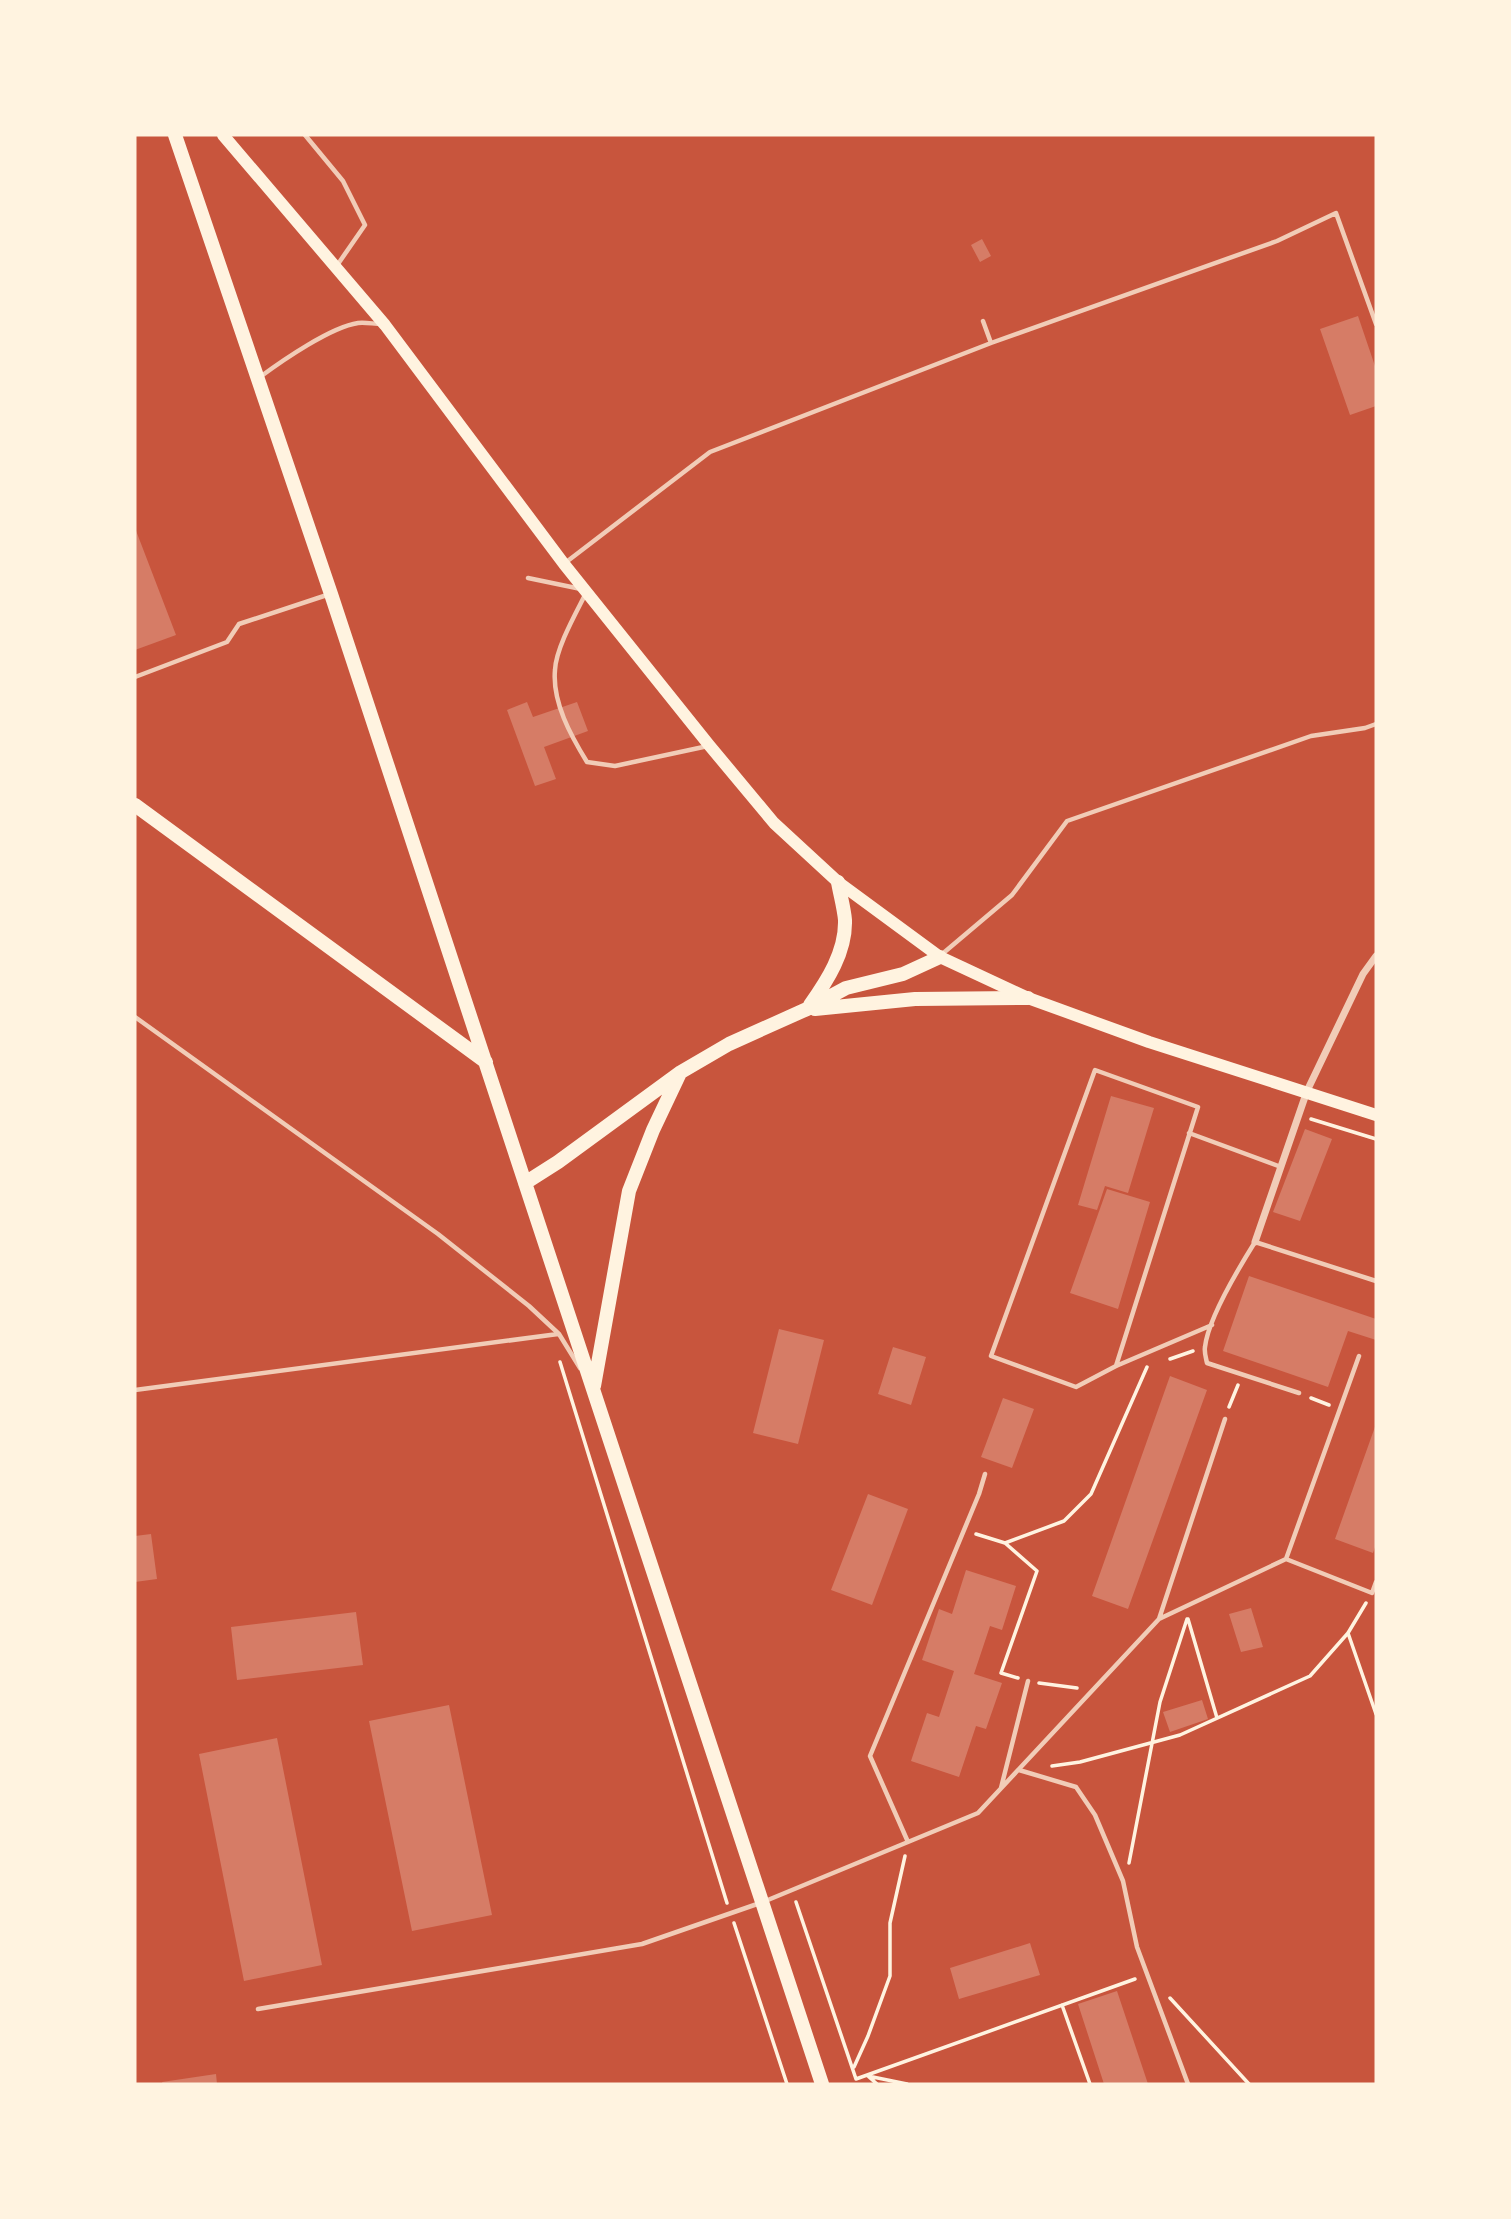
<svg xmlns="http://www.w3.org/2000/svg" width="1511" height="2219" viewBox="0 0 1511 2219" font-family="Roboto,sans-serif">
  <rect width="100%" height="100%" fill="#c8553d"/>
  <path fill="#d67c66" d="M982,239L991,256L980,262L971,245Z
    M1358,316L1376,369V406L1350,415L1320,329Z
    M135,528L176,635L135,650Z
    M527,702L533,717L577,702L588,731L544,747L556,779L535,786L507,710Z
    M1111,1096L1154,1108L1128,1193L1105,1186L1097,1210L1078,1205Z
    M1305,1129L1332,1139L1300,1221L1273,1212Z
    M1107,1189L1150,1202L1118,1309L1070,1293Z
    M1249,1276L1376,1319V1340L1348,1331L1328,1387L1223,1351Z
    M779,1329L824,1340L798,1444L753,1433Z
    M893,1347L926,1357L911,1405L878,1394Z
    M1170,1376L1207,1390L1128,1609L1092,1596Z
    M1003,1398L1034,1409L1012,1468L981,1457Z
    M1376,1424V1544L1373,1553L1335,1539Z
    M868,1494L908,1509L872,1605L831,1590Z
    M151,1534L157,1579L135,1582V1536Z
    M966,1570L1016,1586L1002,1630L990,1626L974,1674L1002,1683L986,1729L976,1726L959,1777L911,1761L927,1713L939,1717L954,1671L922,1660L939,1609L952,1614Z
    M1251,1608L1263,1647L1241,1652L1229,1614Z
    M356,1612L363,1665L237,1680L231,1627Z
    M1202,1700L1208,1719L1170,1732L1163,1712Z
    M449,1705L492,1915L412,1931L369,1721Z
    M277,1738L322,1965L244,1981L199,1754Z
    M1030,1943L1040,1975L959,1999L950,1968Z
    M1117,1991L1148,2084H1104L1078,2004Z
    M216,2074L217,2084H163L162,2082Z"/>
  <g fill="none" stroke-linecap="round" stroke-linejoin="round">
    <path stroke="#fff3e0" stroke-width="3.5" d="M1311,1119L1376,1139
      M1170,1359L1193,1351
      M560,1362L727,1903
      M1311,1398L1329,1405
      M1229,1407L1238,1385
      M976,1534L1005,1543L1037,1571L1001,1673L1018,1678
      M1005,1543L1064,1521L1091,1494L1147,1367
      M1188,1619L1217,1718
      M1348,1633L1376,1714
      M1039,1683L1077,1688
      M1052,1766L1080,1762L1180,1735L1310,1676L1348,1633L1366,1603
      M1129,1863L1160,1702L1187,1619
      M796,1902L856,2079L1135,1979
      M734,1923L787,2084
      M1170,1998L1249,2084
      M1062,2005L1090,2084
      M854,2067L868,2036L890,1976V1923L905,1856
      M868,2076L907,2084
      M869,2077L877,2084"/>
    <path stroke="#f1ccb7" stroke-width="4.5" d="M305,135L343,181L365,225L338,264
      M983,321L991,343
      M260,377C283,360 331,327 358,323C365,322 374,324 381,324
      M565,563L710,452L991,343L1277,241L1336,213L1376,324
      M528,578L581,589
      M586,593C576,613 556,648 555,670C552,702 571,736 587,762L615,766L708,746
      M135,677L227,642L239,624L330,594
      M941,955L1012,895L1067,821L1311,736L1365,728L1376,724
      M135,1017L438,1234L529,1306L559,1334L580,1368
      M1189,1133L1281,1167
      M1116,1366L1198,1107L1095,1070L991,1356L1076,1387L1116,1366L1212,1325
      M135,1390L558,1334
      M1299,1393L1207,1363C1206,1358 1204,1352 1205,1347C1208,1319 1240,1266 1255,1242L1376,1281
      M1286,1559L1372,1593L1376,1582
      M1159,1619L1286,1559L1359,1356
      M1019,1770L1076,1787L1095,1815L1123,1881L1137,1947L1188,2084
      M1001,1788L1028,1681
      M908,1842L870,1756L979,1494L985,1474
      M258,2009L642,1944L763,1902L978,1813L1159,1619L1225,1419"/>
    <path stroke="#f1ccb7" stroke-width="7" d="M1255,1242L1307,1091L1363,974L1376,956"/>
    <path stroke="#fff3e0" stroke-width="12" d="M223,135L385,325L564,564L709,745L774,823L838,882L940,957L1028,998L1149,1042L1376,1115"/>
    <path stroke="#fff3e0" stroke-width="14" d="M175,135L331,594L822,2084
      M135,805L486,1062
      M810,1005C827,981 846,952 845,920C844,908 840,894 838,882
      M815,1009L915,999L1028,998
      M525,1183L558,1162L681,1072L729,1044L807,1009L846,988L903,974L940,957
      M594,1386L629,1191L653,1130L680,1073"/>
  </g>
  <rect width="1511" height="2219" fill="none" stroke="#fff3e0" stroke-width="273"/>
</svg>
